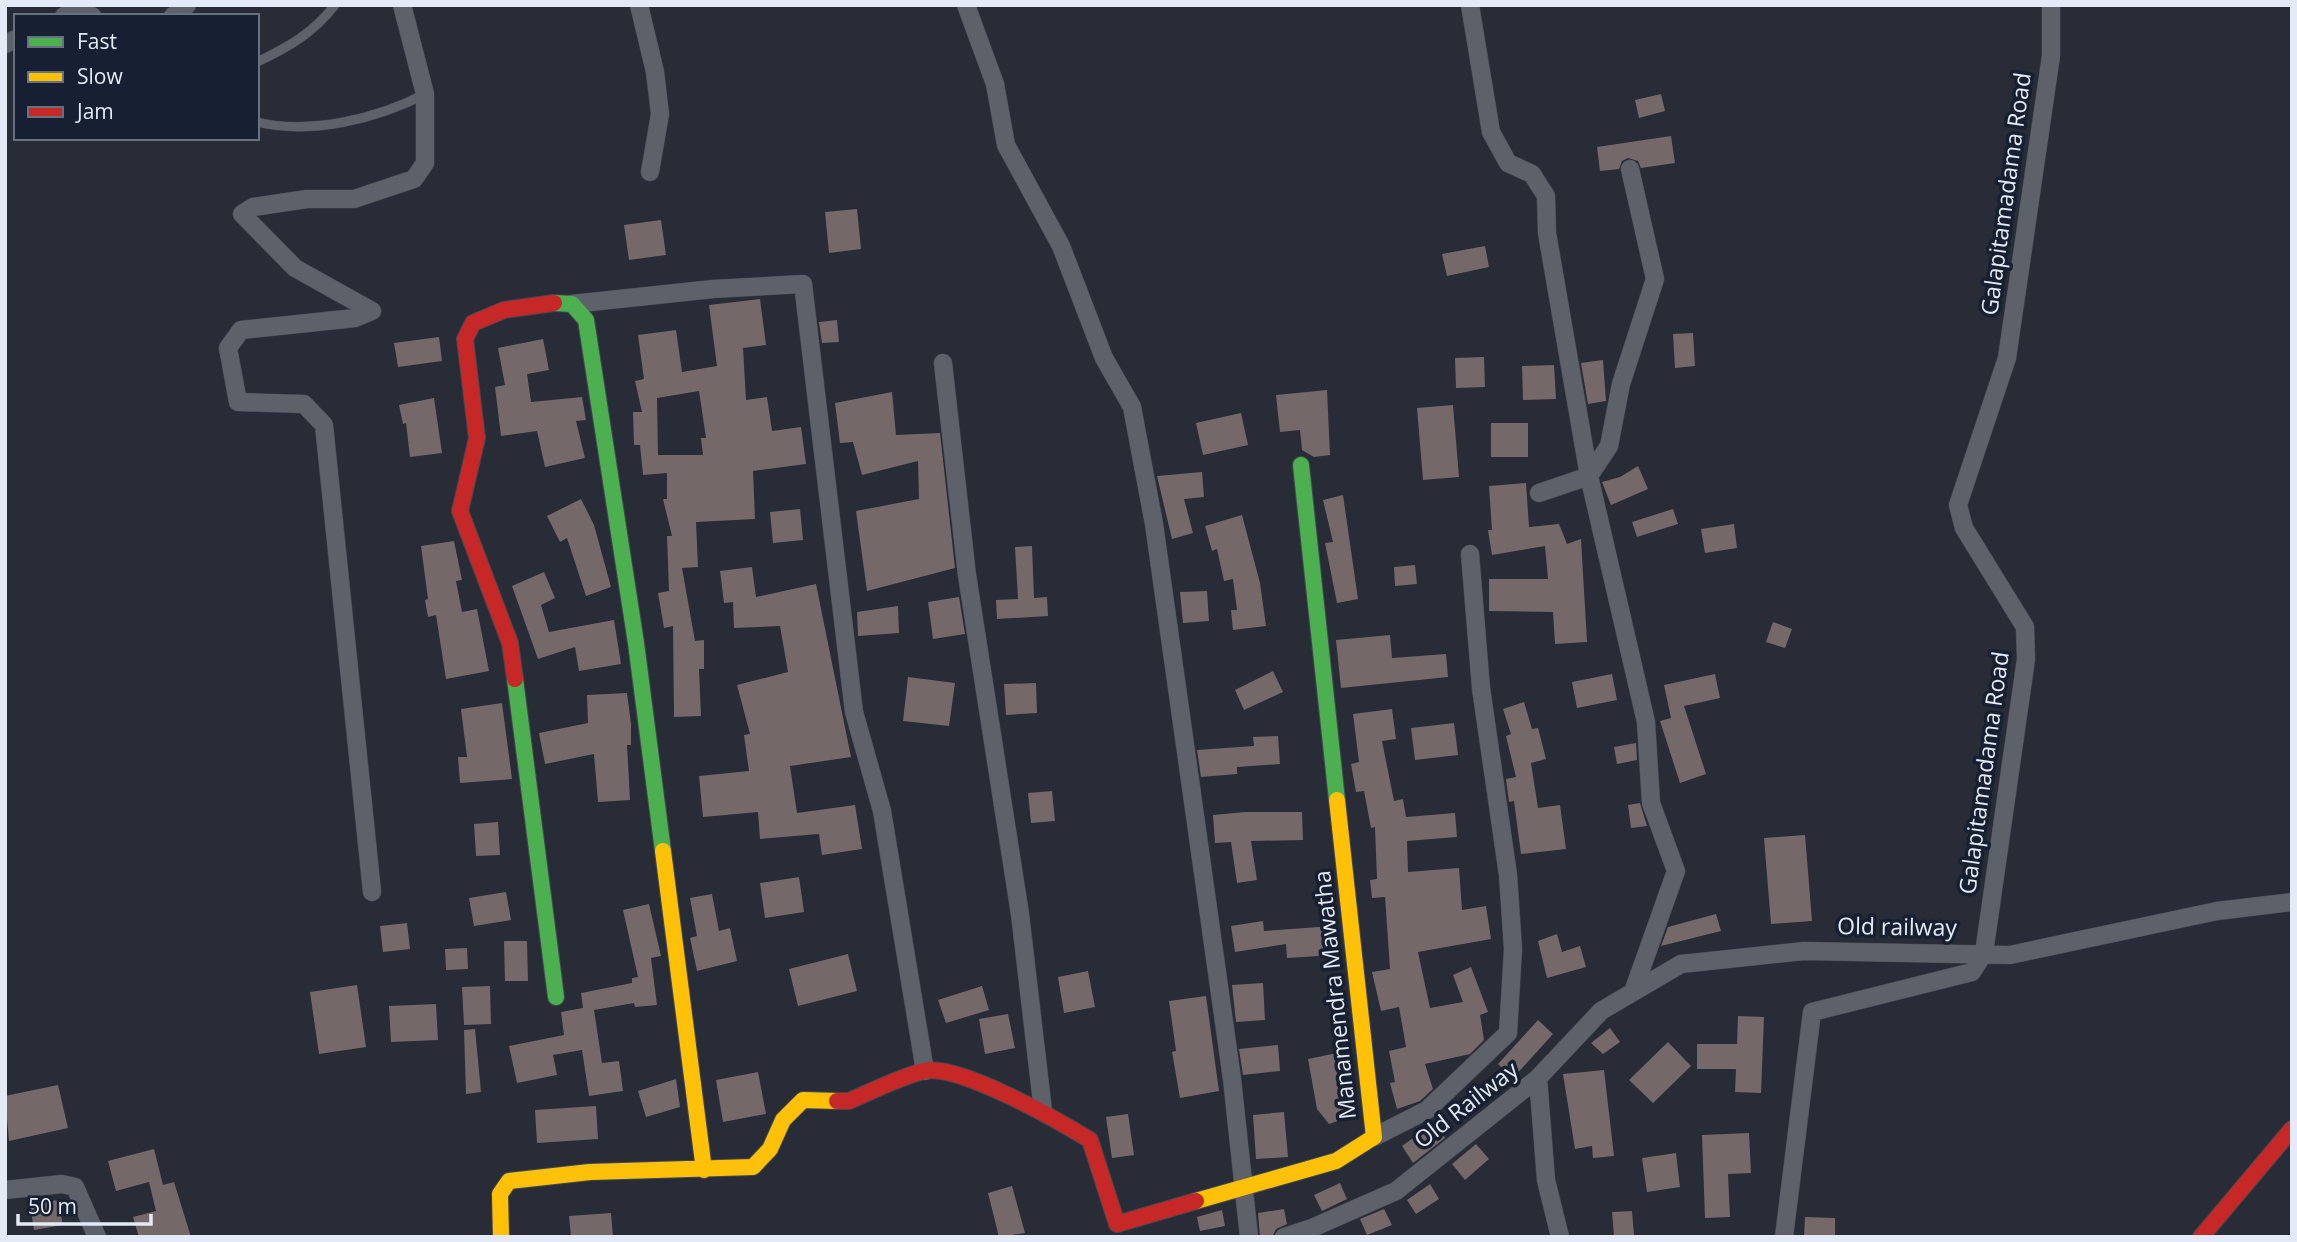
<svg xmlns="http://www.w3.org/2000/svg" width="2297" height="1242" viewBox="0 0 2297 1242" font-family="'Open Sans',sans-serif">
  <rect width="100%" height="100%" fill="#272c36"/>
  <path fill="#756869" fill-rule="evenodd" d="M1661,94L1665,111L1639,118L1635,100Z
    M1671,136L1675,163L1641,168L1638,161L1628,158L1622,161L1619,169L1600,171L1597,147Z
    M857,209L861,249L829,253L825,212Z
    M661,220L666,255L629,260L624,225Z
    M1485,246L1489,267L1447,276L1442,254Z
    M760,299L766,345L743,348L746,400L767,397L772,431L801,427L806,464L753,471L755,519L696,522L698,567L682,568L695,641L704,640V669H699L701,716L674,717L673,626L664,628L658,593L669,591L667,536H672L663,499H667V473L643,475L640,445H634L633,412H642L635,381L644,379L638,335L676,330L682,372L717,366L709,305ZM699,391L706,438H701L703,455H658L657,398Z
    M837,320L839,342L822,343L819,322Z
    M1693,333L1695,366L1675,368L1673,334Z
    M439,337L442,361L398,367L394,343Z
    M543,339L549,370L527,374L531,402L582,397L586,420L576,421L585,458L545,467L537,431L501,436L495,387L505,385L498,348Z
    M1484,357L1485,387L1456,388L1455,358Z
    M1603,360L1606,401L1588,404L1581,363Z
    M1554,365L1556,399L1523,400L1522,366Z
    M1327,390L1330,455L1314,457L1302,450L1300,430L1280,432L1276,395Z
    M892,392L896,435L940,433L955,568L867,591L856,511L919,499L918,461L862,475L853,442L840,443L835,403Z
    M434,398L442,453L410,457L406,423L403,424L399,405Z
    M1453,405L1459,477L1423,480L1417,408Z
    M1241,413L1248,445L1203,455L1196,423Z
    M1491,423H1528V457H1491Z
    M1638,466L1648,489L1611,505L1602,482L1620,477Z
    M1202,472L1204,497L1184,499L1193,533L1172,539L1157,476Z
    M1526,483L1529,527L1559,524L1567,544L1581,539L1587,642L1555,644L1553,612L1489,611V579H1548L1545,546L1492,555L1488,530H1492L1489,486Z
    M1343,495L1358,599L1337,603L1325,543L1333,542L1323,500Z
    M581,499L594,525L611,587L586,596L567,538L560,542L547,516Z
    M800,509L803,540L773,543L770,512Z
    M1673,509L1678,524L1637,537L1632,522Z
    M1242,515L1260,583L1266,626L1233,630L1231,610H1237L1233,579L1224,581L1217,549L1212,551L1205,526Z
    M1734,524L1737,548L1705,553L1701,529Z
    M454,541L462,580L456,581L462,612L477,609L489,671L446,679L436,615L428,617L425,600L428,599L421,546Z
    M1032,546L1034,598L1047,597L1048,616L997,619L996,600L1018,599L1015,547Z
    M1415,565L1417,584L1395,586L1394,567Z
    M752,567L756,597L816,584L851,757L790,766L797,813L855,805L862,849L822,855L819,834L760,839L758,812L703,817L699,776L749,771L744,735L750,734L737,685L788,672L780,626L734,628L733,602L724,603L720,571Z
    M544,572L555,598L541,605L549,632L614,620L621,664L579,671L575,647L538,659L512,586Z
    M1207,591L1209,621L1183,623L1180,592Z
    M959,597L965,634L933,639L928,602Z
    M898,606L899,633L858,636L857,612Z
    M1773,622L1792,629L1785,648L1766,642Z
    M1390,635L1392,658L1446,654L1448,677L1341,688L1336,640Z
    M1273,671L1283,692L1244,710L1235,690Z
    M1612,674L1617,700L1577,708L1572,682Z
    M1715,674L1720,698L1684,706L1706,774L1680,783L1660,721L1671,718L1664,685Z
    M908,677L955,683L949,726L903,721Z
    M1036,683L1037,713L1006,715L1004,684Z
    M627,693L631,724V745H627L630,800L598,802L594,754L545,764L539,733L588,723L587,695Z
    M1524,702L1532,729L1538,728L1546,759L1531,763L1538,808L1560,805L1566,849L1521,854L1514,801L1509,802L1506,779L1516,777L1506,736L1511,734L1503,709Z
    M502,703L512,779L460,783L458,757H467L461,709Z
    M1392,709L1396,739L1382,741L1394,801L1403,799L1406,817L1455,813L1457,837L1407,841L1408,872L1459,868L1462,910L1486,906L1491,939L1418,952L1430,1008L1463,1002L1453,975L1471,967L1488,1012L1480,1015L1484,1040L1470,1054L1425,1064L1433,1089L1420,1101L1397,1109L1390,1083L1395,1082L1389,1051L1406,1047L1399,1007L1381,1011L1372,972L1390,969L1385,897L1372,898L1370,880L1377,879L1375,827L1371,828L1364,791L1356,792L1351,764L1359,762L1353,714Z
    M1454,723L1458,755L1415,760L1411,728Z
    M1278,736L1280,764L1237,767V774L1201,777L1197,750L1254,746L1253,737Z
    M1636,743L1637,760L1617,764L1614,747Z
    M1052,791L1055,821L1031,823L1028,793Z
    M1640,803L1647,826L1631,828L1628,805Z
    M1245,812H1302L1303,840L1251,841L1257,880L1237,883L1231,842L1215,843L1213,815Z
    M498,822L500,855L476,856L474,824Z
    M1805,835L1812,921L1771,924L1764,838Z
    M799,877L804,912L765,918L760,883Z
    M506,892L511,920L474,926L469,898Z
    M712,894L719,931L730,928L737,961L697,971L690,938L697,936L690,898Z
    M649,904L661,956L651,958L657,1005L635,1007L634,1003L594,1010L602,1063L619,1061L623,1091L589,1096L582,1050L553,1055L557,1075L517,1083L509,1046L564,1035L561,1012L583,1008L581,993L632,983V978L638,977L623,910Z
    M1716,914L1721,931L1661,946L1668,927Z
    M1263,921L1264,931L1333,926L1335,955L1287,958L1286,944L1235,952L1231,926Z
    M407,923L410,949L383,952L380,926Z
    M1557,934L1562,952L1580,946L1586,967L1547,978L1538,941Z
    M504,941H527L528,981H505Z
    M467,948L468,969L446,970L445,949Z
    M848,954L857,991L798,1006L789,969Z
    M1088,971L1095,1007L1064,1013L1058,977Z
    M1263,983L1265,1020L1236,1022L1232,985Z
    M357,985L366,1047L319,1054L310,992Z
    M490,986L491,1024L464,1025L462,987Z
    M982,986L989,1010L946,1023L938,1000Z
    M1206,996L1219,1091L1180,1098L1172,1052L1176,1051L1169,1001Z
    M436,1004L438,1040L391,1042L389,1006Z
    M1008,1014L1015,1048L985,1054L979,1019Z
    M1738,1016L1764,1017L1761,1093L1735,1092L1736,1069H1697V1044H1737Z
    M1538,1020L1553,1034L1513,1078L1498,1064Z
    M1610,1028L1620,1042L1603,1054L1591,1043Z
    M475,1029L481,1092L466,1094L464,1030Z
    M1668,1042L1691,1066L1653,1103L1629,1080Z
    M1278,1045L1280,1071L1243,1075L1239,1049Z
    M1342,1052L1348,1085L1338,1087L1349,1117L1329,1124L1317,1109L1308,1059Z
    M1604,1070L1614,1156L1593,1158L1592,1146L1575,1149L1563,1074Z
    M758,1072L766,1114L723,1122L716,1080Z
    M676,1079L680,1107L646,1117L638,1091Z
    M58,1085L68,1128L9,1141L5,1096Z
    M596,1106L598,1139L537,1143L535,1110Z
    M1284,1112L1288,1157L1256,1159L1253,1115Z
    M1128,1114L1134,1155L1112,1158L1106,1117Z
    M1434,1123L1445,1138L1413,1163L1402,1146Z
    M1749,1133L1751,1173L1728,1174L1730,1217L1705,1218L1702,1135Z
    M1476,1144L1489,1159L1465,1180L1452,1164Z
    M154,1149L163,1185L174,1182L191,1237H139L133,1217L156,1211L149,1182L116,1191L108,1161Z
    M1676,1153L1680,1187L1647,1192L1642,1158Z
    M1340,1183L1347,1199L1322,1211L1314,1195Z
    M1430,1184L1439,1199L1416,1214L1407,1200Z
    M1012,1186L1025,1233L999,1237L988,1193Z
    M58,1200L63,1225L34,1230L30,1205Z
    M1284,1209L1287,1224L1276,1229L1273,1235L1260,1237L1258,1213Z
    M1384,1209L1392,1225L1367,1235L1360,1219Z
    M1222,1210L1225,1226L1200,1231L1197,1217Z
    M1632,1211L1634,1235L1614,1236L1612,1212Z
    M611,1213L613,1237H571L569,1216Z
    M1805,1217L1835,1218V1237H1804Z"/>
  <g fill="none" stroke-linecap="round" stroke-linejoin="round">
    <g stroke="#434850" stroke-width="10">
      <path id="lane" d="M257,62C289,47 313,33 335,5
        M257,122C310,135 377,119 425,94"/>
    </g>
    <g stroke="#434850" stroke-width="19">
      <path id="street" d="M639,5L655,72L660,114L650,172
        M966,5L995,84L1006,145L1061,246L1104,358L1132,407L1154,524L1232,1079L1249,1237
        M1470,5L1491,132L1508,163L1532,174L1546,196L1547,233L1589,476L1646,722L1651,803L1676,871L1633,992
        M64,16L74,11L92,16
        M173,16L187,5
        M5,44L16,39
        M572,304L713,289L803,284L854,712L882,811L925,1071
        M943,363L967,575L1020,914L1043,1111
        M1539,493L1589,476L1609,446L1621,384L1655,279L1630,169
        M372,892L324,425L304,404L238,402L228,348L241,330L355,318L372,311L295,268L242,214L253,207L307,199H354L414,179L425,163V94L402,5
        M1538,1078L1601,1011L1681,964L1804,951L2010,955L2217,911L2292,902
        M1374,1137L1427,1110L1508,1033L1513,949L1508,875L1481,688L1470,554
        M5,1190L62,1184L75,1187L97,1237
        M1284,1237L1312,1228L1396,1191L1538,1078L1546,1180L1560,1237
        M1784,1237L1812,1012L1972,972L1984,953L2026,659L2025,627L1964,528L1958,505L2007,358L2051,56V5"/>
    </g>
    <g stroke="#434850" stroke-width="18">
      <path id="fast" d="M554,303L572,304L586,320L636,643L663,851
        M1301,465L1337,800
        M515,679L556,997"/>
    </g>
    <g stroke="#434850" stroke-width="18">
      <path id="slow" d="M663,851L704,1170
        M1196,1201L1336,1161L1374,1137L1337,800
        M501,1237L500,1194L509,1181L590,1172L753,1167L770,1149L783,1120L803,1100L837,1101"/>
    </g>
    <g stroke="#434850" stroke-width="18">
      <path id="jam" d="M515,679L510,643L460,511L477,438L465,339L473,323L504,310L554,303
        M837,1101H849C873,1091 899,1077 924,1071C958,1063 1059,1121 1090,1140L1117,1224L1196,1201
        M2201,1237L2292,1129"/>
    </g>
    <use href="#lane" stroke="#5d6169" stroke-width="9"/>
    <use href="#street" stroke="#5d6169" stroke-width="18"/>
    <use href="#fast" stroke="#4caf50" stroke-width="16"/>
    <use href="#slow" stroke="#ffc107" stroke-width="16"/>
    <use href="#jam" stroke="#c62828" stroke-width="16"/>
  </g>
  <g text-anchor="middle" stroke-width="7" stroke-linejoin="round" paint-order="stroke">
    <g font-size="23" fill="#e4eaf6" stroke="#172032">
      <text transform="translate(2006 194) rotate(-82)" y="8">Galapitamadama Road</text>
      <text transform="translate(1984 773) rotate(-82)" y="8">Galapitamadama Road</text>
      <text transform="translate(1897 927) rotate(1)" y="8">Old railway</text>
      <text transform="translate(1335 995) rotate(-96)" y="8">Manamendra Mawatha</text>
      <text transform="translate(1466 1105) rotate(-38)" y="8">Old Railway</text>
    </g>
  </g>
  <rect width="2297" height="1242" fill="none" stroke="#e4eaf6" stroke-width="14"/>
  <rect x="14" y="14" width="245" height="126" fill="#172032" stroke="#697180" stroke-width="2"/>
  <rect x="28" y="37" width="35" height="10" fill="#4caf50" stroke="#697180" stroke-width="2"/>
  <text x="77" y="49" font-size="21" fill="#e4eaf6">Fast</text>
  <rect x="28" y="72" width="35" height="10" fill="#ffc107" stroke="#697180" stroke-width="2"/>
  <text x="77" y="84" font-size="21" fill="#e4eaf6">Slow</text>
  <rect x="28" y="107" width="35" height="10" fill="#c62828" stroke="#697180" stroke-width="2"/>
  <text x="77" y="119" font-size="21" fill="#e4eaf6">Jam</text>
  <path d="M18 1214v10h133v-10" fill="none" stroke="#e4eaf6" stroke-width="3.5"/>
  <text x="28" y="1214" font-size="21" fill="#e4eaf6" stroke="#172032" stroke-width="5" paint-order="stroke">50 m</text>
</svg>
